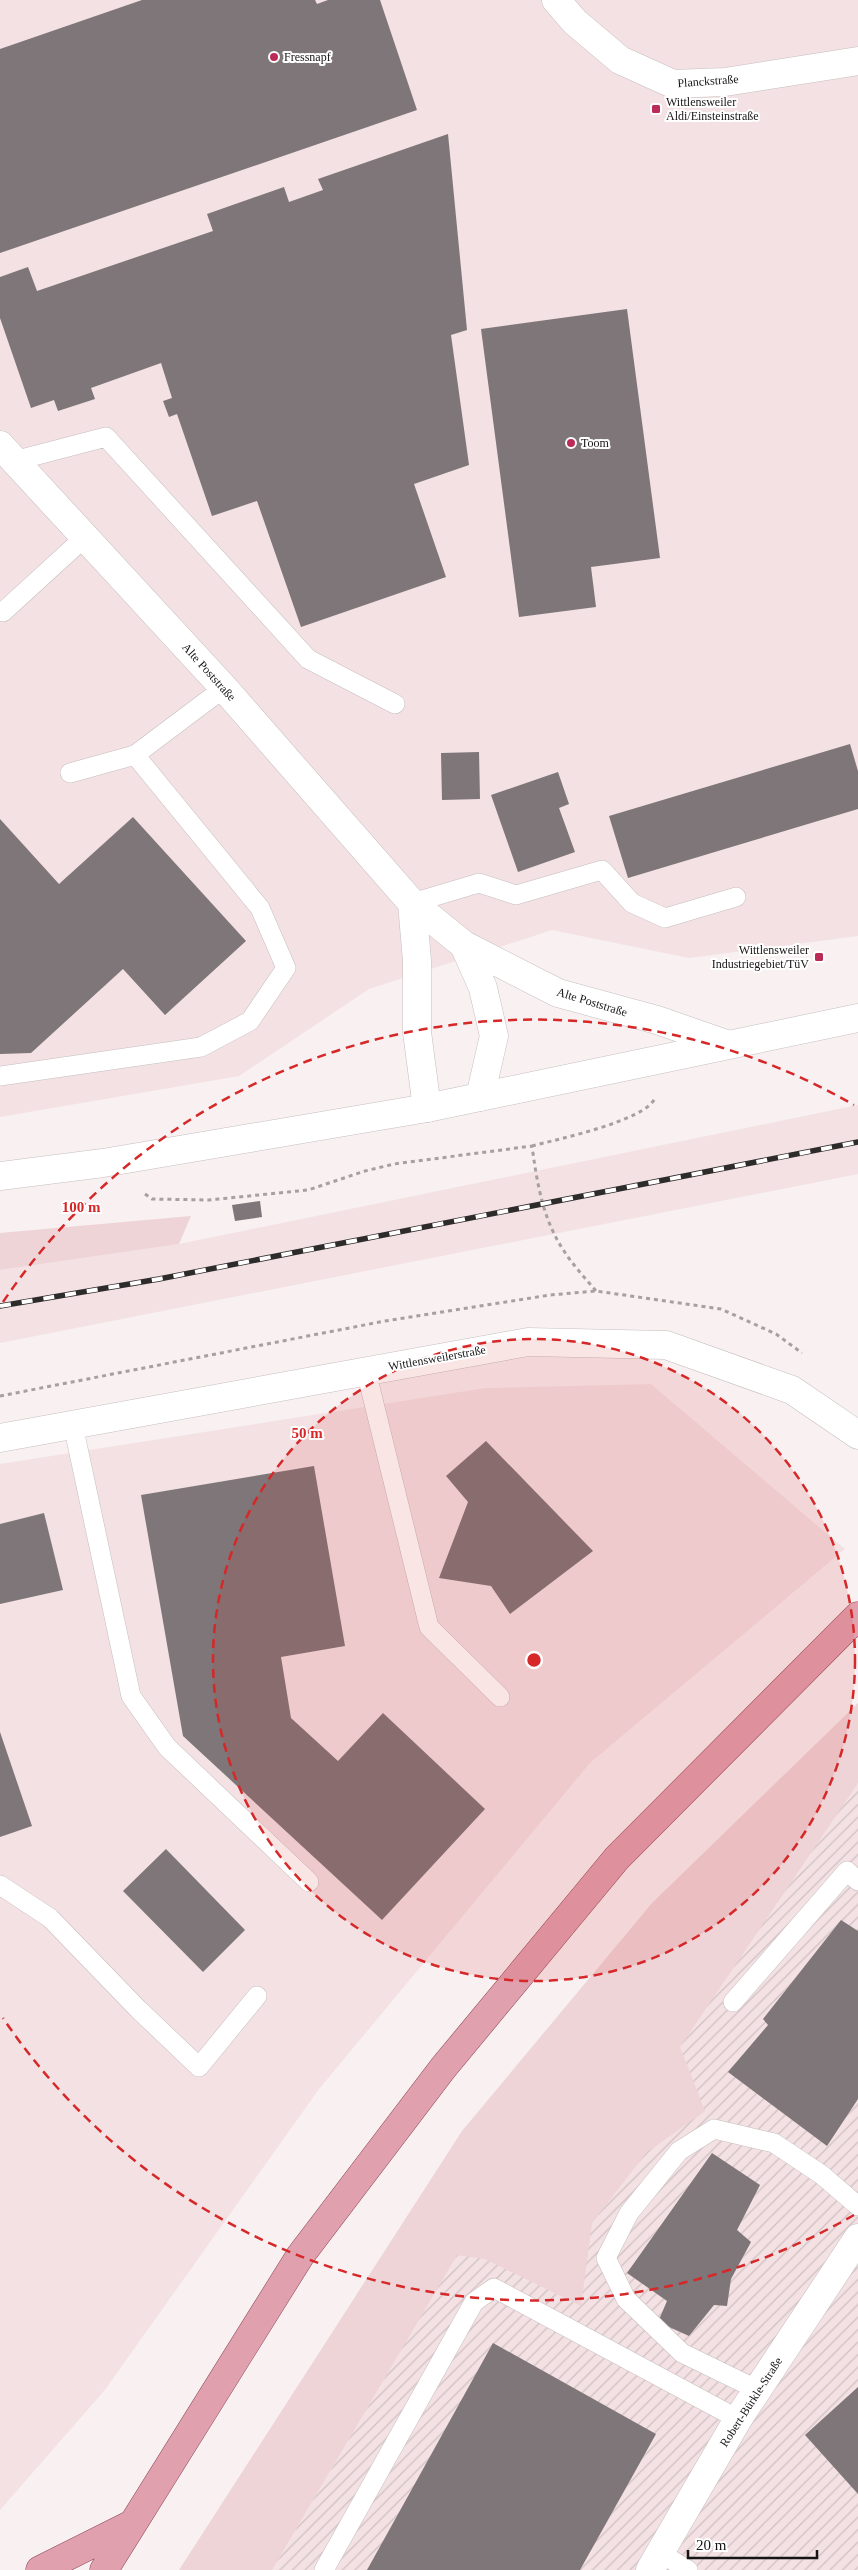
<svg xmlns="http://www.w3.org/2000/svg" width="858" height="2570" viewBox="0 0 858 2570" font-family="Georgia,serif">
  <defs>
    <pattern id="industrial-furrows" width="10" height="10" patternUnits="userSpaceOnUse" patternTransform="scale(1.25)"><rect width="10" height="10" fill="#f3e1e3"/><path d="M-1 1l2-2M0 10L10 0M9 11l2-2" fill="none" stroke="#d0c0c2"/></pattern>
  </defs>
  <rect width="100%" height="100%" fill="#f8f0f1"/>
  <path fill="#f3e1e3" d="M0,0H858V936L689,958L552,930L369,989L239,1076L0,1117Z
    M858,1105V1174L0,1343V1270L179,1244Z
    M651,1384L845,1549L590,1763L319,2089L104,2391L0,2510V1464L485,1388Z"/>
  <path fill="url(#industrial-furrows)" d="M858,1708V2570H272L504,2174Z"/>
  <path fill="#eed3d7" d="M191,1216L179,1244L0,1270V1233Z
    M858,1703V1783L680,2047L705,2111L646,2153L592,2223L581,2306L485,2259L457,2255L272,2570H179L462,2131L652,1903Z"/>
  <path fill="#7e7678" d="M142,0H315L317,4L328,0H380L417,110L0,253V49Z
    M448,134L467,330L451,335L469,465L414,484L446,577L301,627L257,501L212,516L177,414L169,417L163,401L172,398L161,363L91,388L95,399L58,411L54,400L31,408L0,318V277L28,267L37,291L213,231L207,214L284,187L289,202L323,190L318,179Z
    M627,309L660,558L591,567L596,607L519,617L481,329Z
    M850,744L858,771V809L628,878L609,816Z
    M479,752L480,799L442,800L441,753Z
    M558,772L569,804L559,808L575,852L518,872L491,795Z
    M133,817L246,941L165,1015L123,969L31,1053L0,1054V819L59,884Z
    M260,1201L262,1217L235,1221L232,1205Z
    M486,1441L593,1551L510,1614L491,1586L439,1578L468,1502L446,1476Z
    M314,1466L345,1646L281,1657L291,1718L338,1761L383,1713L485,1809L382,1920L183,1736L141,1495Z
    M44,1513L63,1590L0,1604V1524Z
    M0,1732L32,1826L0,1837Z
    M166,1849L245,1930L203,1972L123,1891Z
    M841,1920L858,1931V2099L827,2146L728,2072L768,2025L763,2019Z
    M712,2153L760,2185L737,2230L751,2242L731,2279L727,2306L714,2305L689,2336L658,2322L667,2301L627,2273Z
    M493,2343L656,2434L580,2570H367Z
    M858,2387V2494L805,2435Z"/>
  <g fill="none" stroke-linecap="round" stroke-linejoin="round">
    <g stroke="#c6bebf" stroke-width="20">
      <path id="lane" d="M14,461L106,437L308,659L395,704
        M3,612L85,537
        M135,755L224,688
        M412,903L479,883L516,895L602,870L632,903L665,918L736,897
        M0,1076L201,1047L250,1021L286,968L260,908L135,755L70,773
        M366,1371L429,1627L500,1697
        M73,1425L131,1696L167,1747L309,1882
        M0,1885L50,1918L138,2009L199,2067L257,1996
        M733,2002L847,1871L858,1881
        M758,2390L682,2353L626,2299L606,2258L629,2213L679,2151L714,2129L774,2143L822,2175L858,2206
        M659,2552L688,2570
        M324,2570L474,2302L494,2288L738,2419"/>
    </g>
    <g stroke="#c6bebf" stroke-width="29">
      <path id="street" d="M556,0L575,22L620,60L673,84L725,82L858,61
        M0,445L224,688L412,903L464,945L558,993L657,1020L726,1044
        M412,903L417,961V1032L427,1108
        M464,945L483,988L494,1036L480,1097
        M0,1438L528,1342L666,1345L792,1390L858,1435
        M650,2570L738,2419L858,2238"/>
    </g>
    <g stroke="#c6bebf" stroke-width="29">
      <path id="secondary" d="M0,1176L103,1163L427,1108L858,1018"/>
    </g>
    <g stroke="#8c4655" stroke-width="29">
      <path id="primary" d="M40,2570L130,2525
        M104,2570L300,2256L443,2068L617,1858L858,1616"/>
    </g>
    <path stroke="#a7a0a1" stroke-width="3" stroke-dasharray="4 4" stroke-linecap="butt" d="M532,1146C558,1139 645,1121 655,1098
      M145,1194L152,1199L209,1200L308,1190L365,1171L394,1164L532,1146C537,1183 543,1220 564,1251C573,1265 585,1278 596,1291
      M0,1396L385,1321L550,1295L596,1291L721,1309L776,1334L802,1353"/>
    <use href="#lane" stroke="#fff" stroke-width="19"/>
    <use href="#street" stroke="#fff" stroke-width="28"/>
    <use href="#secondary" stroke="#fff" stroke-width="28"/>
    <use href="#primary" stroke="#e0a0ae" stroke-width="28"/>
    <g stroke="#2e2b2b" stroke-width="5.5">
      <path id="rail" d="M0,1306L159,1279L858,1142"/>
    </g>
    <use href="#rail" stroke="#fff" stroke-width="4" stroke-dasharray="11" stroke-linecap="butt"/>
  </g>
  <circle cx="534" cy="1660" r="321" fill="#d62828" fill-opacity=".12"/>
  <g fill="none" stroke="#d62828" stroke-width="2.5" stroke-dasharray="9 6">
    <circle cx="534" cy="1660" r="321"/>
    <path d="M854 2215A641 641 0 0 1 3 2018M3 1302A641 641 0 0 1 854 1105"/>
  </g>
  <g fill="#ba2b57" stroke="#fff" stroke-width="2">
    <circle cx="274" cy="57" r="5"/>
    <rect x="651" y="104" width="10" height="10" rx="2.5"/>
    <circle cx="571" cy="443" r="5"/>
    <rect x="814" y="952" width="10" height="10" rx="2.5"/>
  </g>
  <g text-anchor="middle" stroke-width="4" stroke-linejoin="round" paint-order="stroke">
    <g font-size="12" fill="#171414" stroke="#fff" text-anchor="start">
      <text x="284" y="61">Fressnapf</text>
      <text x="666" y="106">Wittlensweiler<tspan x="666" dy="14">Aldi/Einsteinstraße</tspan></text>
      <text x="581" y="447">Toom</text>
      <text x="809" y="954" text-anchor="end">Wittlensweiler<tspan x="809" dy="14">Industriegebiet/TüV</tspan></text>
    </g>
    <g font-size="12" fill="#171414" stroke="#fff">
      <text transform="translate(708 81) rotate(-4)" y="4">Planckstraße</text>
      <text transform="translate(209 672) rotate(48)" y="4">Alte Poststraße</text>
      <text transform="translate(592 1002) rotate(17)" y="4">Alte Poststraße</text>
      <text transform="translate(437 1358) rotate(-10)" y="4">Wittlensweilerstraße</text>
      <text transform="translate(751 2402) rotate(-57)" y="4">Robert-Bürkle-Straße</text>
    </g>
  </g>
  <circle cx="534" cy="1660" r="8" fill="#d62828" stroke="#fff" stroke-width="2.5"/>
  <g font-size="15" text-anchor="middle" font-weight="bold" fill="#d62828" stroke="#fff" stroke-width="4" stroke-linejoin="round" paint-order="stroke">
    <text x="81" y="1212">100 m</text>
    <text x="307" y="1438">50 m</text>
  </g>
  <path d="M688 2550v8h129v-8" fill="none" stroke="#171414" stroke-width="2.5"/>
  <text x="696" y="2550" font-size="15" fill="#171414" stroke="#ffffff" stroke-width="4" paint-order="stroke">20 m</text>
</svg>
